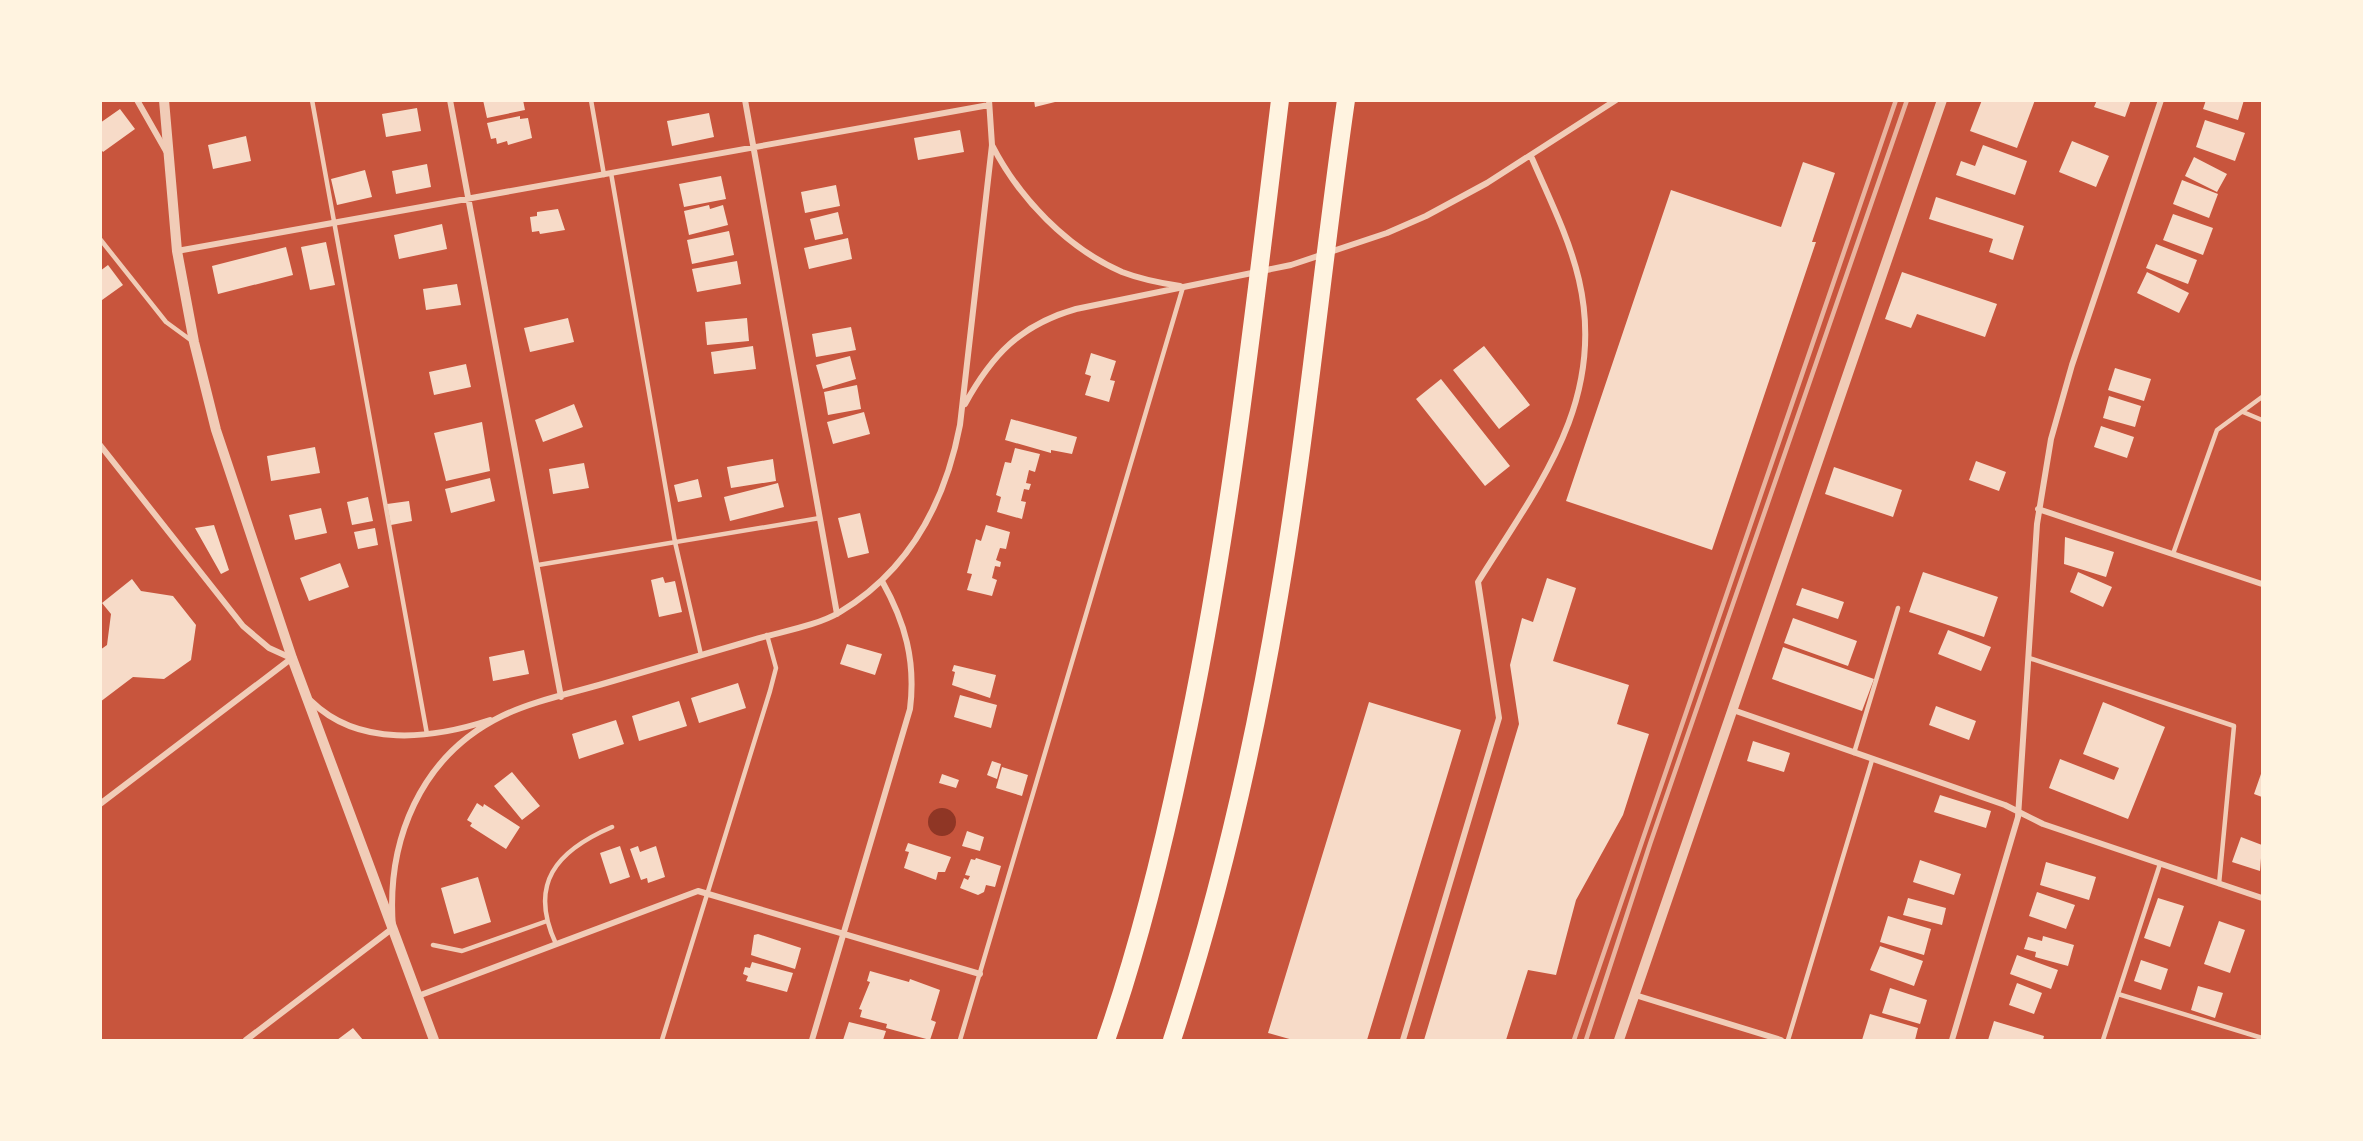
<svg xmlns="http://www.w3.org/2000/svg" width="2363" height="1141" viewBox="0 0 2363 1141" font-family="Poppins,sans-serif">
  <rect width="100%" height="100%" fill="#c8553d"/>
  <path fill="#8f3625" d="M928 822a14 14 0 1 1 28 0a14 14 0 1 1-28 0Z"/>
  <path fill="#f7dbc8" d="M483,100H523L525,110L487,118Z
    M1034,100H1059V101L1035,107Z
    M1982,100H2035L2017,148L1970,131Z
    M2097,100H2131L2125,117L2094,107Z
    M2206,100H2244L2238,120L2203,109Z
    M417,108L421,131L386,137L382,114Z
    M120,109L135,129L103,152L100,148V123Z
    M709,113L714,137L672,146L667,121Z
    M520,116V119L528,118L532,138L508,145L507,141L497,144L496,138L491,139L487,123Z
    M2205,120L2245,133L2235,161L2196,147Z
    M960,130L964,152L918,160L914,138Z
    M246,136L251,161L213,169L208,145Z
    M2072,141L2109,156L2096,187L2059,172Z
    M1983,145L2027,161L2015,195L1956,175L1961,161L1975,166Z
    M2194,157L2227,174L2217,192L2185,176Z
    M1803,162L1835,173L1812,242H1816L1712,550L1566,501L1671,190L1781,227Z
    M427,164L431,187L396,194L392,171Z
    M365,170L372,197L337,205L331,179Z
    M721,176L726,199L684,207L679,184Z
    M2182,180L2218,194L2209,218L2173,204Z
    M836,185L840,206L805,213L801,192Z
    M1936,197L2024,226L2013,260L1989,252L1993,239L1929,219Z
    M709,205L710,209L723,205L728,225L689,235L684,211Z
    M558,209L565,230L540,234L539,231L532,232L530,217L537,216V212Z
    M838,212L843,234L815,240L810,219Z
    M2173,214L2213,228L2203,255L2163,240Z
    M442,224L447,249L399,259L394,235Z
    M729,231L734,255L692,264L687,240Z
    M848,238L852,259L809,269L804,248Z
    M326,242L335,285L310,290L301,247Z
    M2156,244L2197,260L2188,284L2146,268Z
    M286,247L293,275L218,294L212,266Z
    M737,261L741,284L697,292L692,269Z
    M108,265L123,285L102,300L100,271Z
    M1902,272L1997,304L1985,337L1917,314L1911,328L1885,319Z
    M2147,272L2189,293L2179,313L2137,293Z
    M457,284L461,305L426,310L423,289Z
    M568,318L574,342L530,352L524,328Z
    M747,318L749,341L707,345L705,322Z
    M851,327L856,350L816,357L812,334Z
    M753,346L756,369L714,374L711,352Z
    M1484,346L1530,405L1499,429L1453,370Z
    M1091,353L1116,361L1110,380L1115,381L1109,402L1085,395L1091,376L1085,374Z
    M850,356L856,379L823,389L816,365Z
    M466,364L471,387L434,395L429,372Z
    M2115,368L2151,379L2144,401L2108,390Z
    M1441,379L1510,466L1485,486L1416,399Z
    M857,385L861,409L828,415L824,392Z
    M2109,396L2141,406L2135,427L2103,418Z
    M574,404L583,427L543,442L535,420Z
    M864,412L870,434L833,444L827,422Z
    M1011,419L1077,437L1072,454L1051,450V453L1005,440Z
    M482,422L490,471L446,481L434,433Z
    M2101,426L2134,437L2127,458L2094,447Z
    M315,447L320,473L271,481L267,456Z
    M1015,448L1040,454L1035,472L1029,470L1026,483L1031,484L1029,490L1024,489L1021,501L1026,502L1022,519L997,512L1001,497L996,495L1005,462L1011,463Z
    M773,459L776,481L731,488L727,467Z
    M1976,461L2006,472L1999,491L1969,480Z
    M584,463L589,488L553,494L549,469Z
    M1834,467L1902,490L1893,517L1825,494Z
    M490,478L495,501L451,513L445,489Z
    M698,479L702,497L678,502L674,485Z
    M778,483L784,507L730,521L724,497Z
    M368,497L373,521L352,525L347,502Z
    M409,501L412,521L391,525L387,504Z
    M321,508L327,533L295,540L289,515Z
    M860,513L869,553L848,558L838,518Z
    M214,525L229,570L221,574L195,528Z
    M986,525L1010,532L1006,549L1000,548L996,560L1001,562L1000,567L995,566L992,578L997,580L992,596L967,590L972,574L967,573L976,539L981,541Z
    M375,528L378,545L358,549L354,532Z
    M2065,537L2114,552L2106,577L2064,564Z
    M340,563L349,587L309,601L300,578Z
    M1923,572L1998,597L1984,637L1909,612Z
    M2078,572L2112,587L2103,607L2070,592Z
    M663,577L665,583L675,581L682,612L659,617L651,580Z
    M1547,578L1576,588L1553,661L1629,685L1617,724L1649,734L1623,815L1576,900L1556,975L1528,970L1506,1040H1424L1519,724L1510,665L1522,618L1533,622Z
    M132,579L141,591L173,596L196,625L191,660L164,679L133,677L100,702V650L107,645L111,614L102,603Z
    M1802,588L1844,602L1838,619L1796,605Z
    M1793,618L1857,641L1848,666L1784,643Z
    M1948,630L1991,647L1981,671L1938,654Z
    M847,644L882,654L875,675L840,664Z
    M1783,647L1874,679L1862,711L1772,679Z
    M524,650L529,674L493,681L489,657Z
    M954,665L996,675L990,698L952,685L955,672L952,671Z
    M738,683L746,708L699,723L691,698Z
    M960,695L997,705L991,728L954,717Z
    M679,701L687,726L639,741L632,716Z
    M1369,702L1461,730L1367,1040H1293L1268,1033Z
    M2103,702L2165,727L2128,819L2049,788L2060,759L2114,780L2119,768L2083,754Z
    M1936,706L1976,721L1969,740L1929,725Z
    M616,720L624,744L579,759L572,734Z
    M1753,741L1790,753L1784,772L1747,761Z
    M992,761L1001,764L997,779L987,775Z
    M1002,767L1028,775L1022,796L996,788Z
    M2262,771V797L2254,794Z
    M512,772L540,806L522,820L494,786Z
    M942,774L959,780L956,788L939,783Z
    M1940,795L1991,811L1986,828L1934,812Z
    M477,803L483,807L484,804L520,827L506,849L470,826L472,823L467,820Z
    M967,831L984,837L980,851L962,846Z
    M2241,837L2262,845L2260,871L2232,862Z
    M908,843L951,857L945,872H938L936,880L904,868L909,852L905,851Z
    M620,846L630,877L610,884L600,853Z
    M638,846L640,852L656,846L665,877L648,883L647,878L641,880L630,849Z
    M976,858L1001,866L995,887L986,885L984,892L978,895L960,888L964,878L968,880L970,876L965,875L971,859L975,860Z
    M1920,860L1961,874L1954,895L1913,882Z
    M2046,862L2096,877L2089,900L2040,885Z
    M478,877L491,922L454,934L441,888Z
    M2037,892L2075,905L2066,929L2029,916Z
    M1908,898L1946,908L1942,925L1903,915Z
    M2158,898L2184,906L2170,947L2144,938Z
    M1888,916L1931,929L1924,955L1880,942Z
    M2219,921L2245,930L2230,973L2204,964Z
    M758,934L801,948L795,969L751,955L754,935Z
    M2043,936L2074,945L2068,966L2035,957L2036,952L2024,949L2028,937L2042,941Z
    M1880,946L1923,961L1914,986L1870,970Z
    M2017,955L2058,970L2051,989L2010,974Z
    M2141,960L2168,969L2161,990L2134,981Z
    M752,962L793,973L787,992L746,981L748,976L743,974L745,967L750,968Z
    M870,971L909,982L910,979L940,990L931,1020L936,1022L930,1040L886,1028L887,1024L860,1017L862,1010L859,1009L870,982L867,981Z
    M2017,983L2042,993L2034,1014L2009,1005Z
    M2198,986L2223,993L2215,1018L2191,1010Z
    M1890,988L1927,1000L1920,1024L1882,1013Z
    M1870,1014L1918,1028L1915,1040H1862Z
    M1994,1021L2044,1036L2043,1040H1988Z
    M849,1022L886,1031L883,1040H843Z
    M353,1028L363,1040H337Z"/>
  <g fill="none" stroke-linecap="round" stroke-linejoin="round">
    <path stroke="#f1ccb7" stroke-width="4.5" d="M312,100L427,734
      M591,100L604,175
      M611,173L675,542L701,655
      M100,239L166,322L192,341
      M2243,412L2262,420
      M2173,554L2217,430L2262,397
      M538,565L820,518
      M2029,658L2234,726L2219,884
      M1854,753L1898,608
      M556,944C528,884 556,851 612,827
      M433,945L462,951L547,921
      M2118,994L2262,1038
      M662,1040L770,691L776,668L767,635
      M960,1040L1183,287
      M1788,1040L1872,760
      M2103,1040L2160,864"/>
    <path stroke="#f1ccb7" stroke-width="6" d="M137,100L166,151
      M450,100L561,697
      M745,100L837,614
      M992,145C1019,198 1067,248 1122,272C1140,279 1160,283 1180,286
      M177,251L989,105
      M965,404C992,355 1020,325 1076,309L1291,265L1387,233L1426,216L1487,183L1616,100
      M100,445L243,626L269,648L291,658
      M2038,509L2262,584
      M311,701C359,748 432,739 490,720
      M1733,710L2005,805L2043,824L2262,898
      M100,804L292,658
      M1635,995L1781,1040
      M418,996L698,891L980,974
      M246,1040L393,928C386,841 420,756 502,716C533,701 572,693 606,683C655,669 704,654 753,640C779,632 817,626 840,612C910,570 945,503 960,425L992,145L989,100
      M812,1040L910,709C916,661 905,622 882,581
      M1403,1040L1499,718L1478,582C1538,486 1607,401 1579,280C1569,237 1548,196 1531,156
      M1952,1040L2018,817L2037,524L2051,439L2072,365L2161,100"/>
    <path stroke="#f1ccb7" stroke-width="10" d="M164,100L177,251L194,342L216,430L292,658L434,1040
      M1619,1040L1942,100"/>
    <path stroke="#fff3e0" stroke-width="18" d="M1106,1040C1138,949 1162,852 1182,757C1229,540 1253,320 1280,100
      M1172,1040C1219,897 1254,746 1279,596C1307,432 1322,266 1346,100"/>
    <path stroke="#e9b49f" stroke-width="4.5" d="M1574,1040L1896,100
      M1586,1040L1650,844L1907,100"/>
  </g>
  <rect width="2363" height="1141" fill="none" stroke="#fff3e0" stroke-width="204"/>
</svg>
